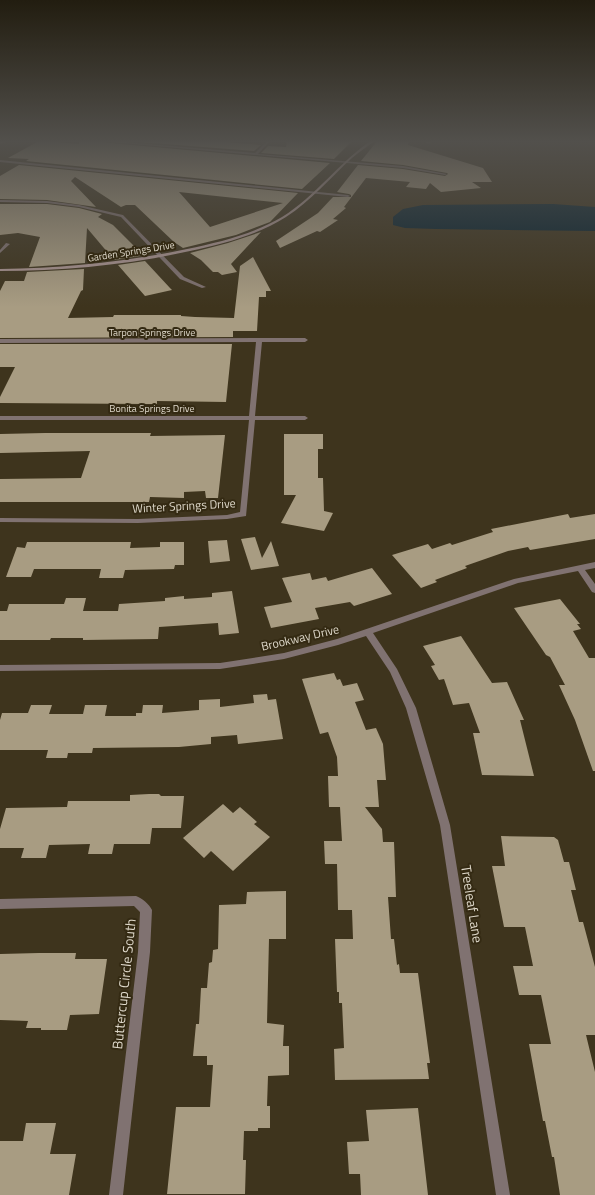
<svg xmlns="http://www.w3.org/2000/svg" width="595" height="1195" viewBox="0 0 595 1195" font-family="'Titillium Web',sans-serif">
  <rect width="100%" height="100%" fill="#3e341d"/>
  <path fill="#05212f" d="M553,204L595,207V231L436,229L405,228L393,225V217L403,209L423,205Z"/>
  <path fill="#a89c82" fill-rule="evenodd" d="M79,140H87L88,141L330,163L302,189L26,161L29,159L8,158L39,141L79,144Z
    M115,140H195L261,145L254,151Z
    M287,140H353L334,159L261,153L268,146L286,147Z
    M378,140H409L408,145L483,168L492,182H472L481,188L441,192L430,183L426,189L406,187L410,182L366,178L344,207L346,208L333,219L338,220L320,232L317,231L280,248L276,241L318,213L333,197H351V195L349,194L337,192L358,165L403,169L445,176L448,174L447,173L403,165L361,161Z
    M19,165L298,193L270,222L236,235L183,248L174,242L135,205H126L121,207L75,177L71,181L96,207L47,200L0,199V176ZM179,192L283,203L210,227Z
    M0,204H47L79,208L102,214L98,217L113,225L136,248L140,256L114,260L87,228L85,263L29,267L40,237L18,233L0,235Z
    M261,232L231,264L237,272L222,275L218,272H213L201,260L190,253L228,243Z
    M253,257L271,291H266V297H259L257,331H233V337L0,338V291L5,281H24L27,272L84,269L83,290L81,291L68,318L113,317L114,315H181V316L195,317L234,318L240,266Z
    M145,261L170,288L172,290L145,296L118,265Z
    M0,344H232L226,402L157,401V404H147L0,403V397L15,367H0Z
    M45,433H151L150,436L225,435L218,498H206L205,491L184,492V498L150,497L149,502H0V479L81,478L90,451L0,453V434Z
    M284,434H323V449H318V478H323L324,511L333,513L324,531L281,523L296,495H284Z
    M568,514L570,518L595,514V539L530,550L528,547L508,551L465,566L467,568L435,580L437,582L421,588L392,555L428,544L432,549L450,543L452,545L493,532L491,529Z
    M255,537L262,558L271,541L279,566L251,570L241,539Z
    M227,540L230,561L210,563L208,541Z
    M27,542H131L130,548L160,547V542H184V565H175L174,569L125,570L123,578H99L101,569H34L31,577H6L17,547L25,548Z
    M372,568L392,594L354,606L350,602L315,608L319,619L271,628L264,607L292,602L282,578L310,573L312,580L326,577L328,581Z
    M232,591L239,633L219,635L218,623L159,627L158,639L83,640V638H51L50,640H0V611H7L9,604H64L66,598H86L83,611H118L119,604L165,601V598L184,596V599L212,597V593Z
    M560,599L580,624H577L581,629L573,631L589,658H595V771H593L575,720L559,685H565L550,657L546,655L514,608Z
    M461,636L492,683L507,682L524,720H520L534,776L482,775L473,733H480L469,703L453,705L444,679L439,680L431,666L435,665L423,646Z
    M334,673L337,680L340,679L343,686L357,683L364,700L355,702L366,730L376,728L383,744L386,780H377L379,807H365L382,829L383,842H394L396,897H388L391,939H394L397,965L399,964L400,973H418L430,1063H427L429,1079L335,1080L334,1049L344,1048L342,1003H339V992H337L335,939H353L352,910H338L337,864H325L324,841H342L340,807H329L328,776H338L337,757L328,732L320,734L302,679Z
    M267,694L268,700L276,699L283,739L238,744L237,735L211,737V744L179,747L93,748L92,753H68L67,758H46L48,750H0V720L2,713H28L31,705H52L49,714H83L85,705H107L105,716H136V713H142L143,705H163L162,713L199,710V700L220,699V707L254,703L253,695Z
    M149,794H159L161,796H184L181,828H152L150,844H114L112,854H88L90,844L49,845L46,858H21L24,848H0V829L6,808L67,807L68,801H130V795Z
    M223,804L233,813L240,807L257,822L254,824L270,837L233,871L211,851L204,858L183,838Z
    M501,836L554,837L558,840L564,862H569L576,890H571L579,922H583L595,967V1035H586L595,1072V1195H560L554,1157H552L545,1121H543L529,1044H551L541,995H519L513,966H533L525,927H504L492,866H505Z
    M286,891V939H269L267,1023L284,1025L283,1046H289V1075L268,1076L267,1106H270V1128H258V1131H244L243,1160H246L245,1194H167L176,1107H210L213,1065H207V1056H193L196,1024H199L201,988H207L209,963L212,962L213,950L218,949L219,905L246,904L247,892Z
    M39,953H76L75,959H107L99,1014L70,1015L67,1030H41V1028H26L28,1021L0,1020V954Z
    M418,1108L428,1195H361L360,1174H349L347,1142L369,1141L366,1110Z
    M26,1123H56L50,1154H76L69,1195H0V1141H23Z"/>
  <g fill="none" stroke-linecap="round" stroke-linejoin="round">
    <path fill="#807271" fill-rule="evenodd" d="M6,140H11L0,144V142Z
      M88,140H99L255,153L268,140H271L258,154L403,166L447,174L445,175L403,168Z
      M423,140H426L431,143L428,144Z
      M0,160L348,195L350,196L348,197L0,162Z
      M0,200L47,201L79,205L123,215L184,277L206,287L202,288L180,279L121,217L79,207L47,203L0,202Z
      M6,243L10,244L0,253V250Z
      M259,338H305L308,340L305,342H262L255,416H305L308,418L305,420H255L246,516L227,519L138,523L0,522V518L138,519L227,515L240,512L249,420H0V416H249L256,342L0,343V339Z
      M595,562V568L585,570L595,584V593L592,592L578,571L518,583L373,633L397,669L416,708L450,825L510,1195H496L440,825L406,708L390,672L366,636L338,645L284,659L220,669L0,671V665L220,663L284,653L337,639L514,579Z
      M136,896C142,898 149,904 152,910L150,952L123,1195H109L138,952L140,912L134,906L0,909V899Z"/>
    <path fill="#aa9492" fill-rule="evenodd" d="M372,140H376C368,146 359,152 352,158C330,178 311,201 286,217C258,235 223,244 190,251C127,265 64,271 0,271V269C63,268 126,262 187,249C220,242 253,234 282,217C316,196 339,162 372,140Z"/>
  </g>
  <linearGradient id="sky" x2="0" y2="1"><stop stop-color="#221d10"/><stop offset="0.46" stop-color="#52504c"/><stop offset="1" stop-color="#52504c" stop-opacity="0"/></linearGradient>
  <rect width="595" height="307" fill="url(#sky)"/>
  <g text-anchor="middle" stroke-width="4" stroke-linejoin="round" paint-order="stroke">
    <g font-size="10" fill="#dfd9cb" stroke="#342a13">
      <text transform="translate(131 251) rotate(-9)" y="4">Garden Springs Drive</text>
      <text x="152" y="336">Tarpon Springs Drive</text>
      <text x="152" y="412">Bonita Springs Drive</text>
    </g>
    <g font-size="12" fill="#dfd9cb" stroke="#342a13">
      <text transform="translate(184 506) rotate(-3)" y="4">Winter Springs Drive</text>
      <text transform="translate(300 638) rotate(-13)" y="4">Brookway Drive</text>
    </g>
    <g font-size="14" fill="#dfd9cb" stroke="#342a13">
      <text transform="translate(472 904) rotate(81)" y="5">Treeleaf Lane</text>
      <text transform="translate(124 984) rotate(-84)" y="5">Buttercup Circle South</text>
    </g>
  </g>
</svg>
